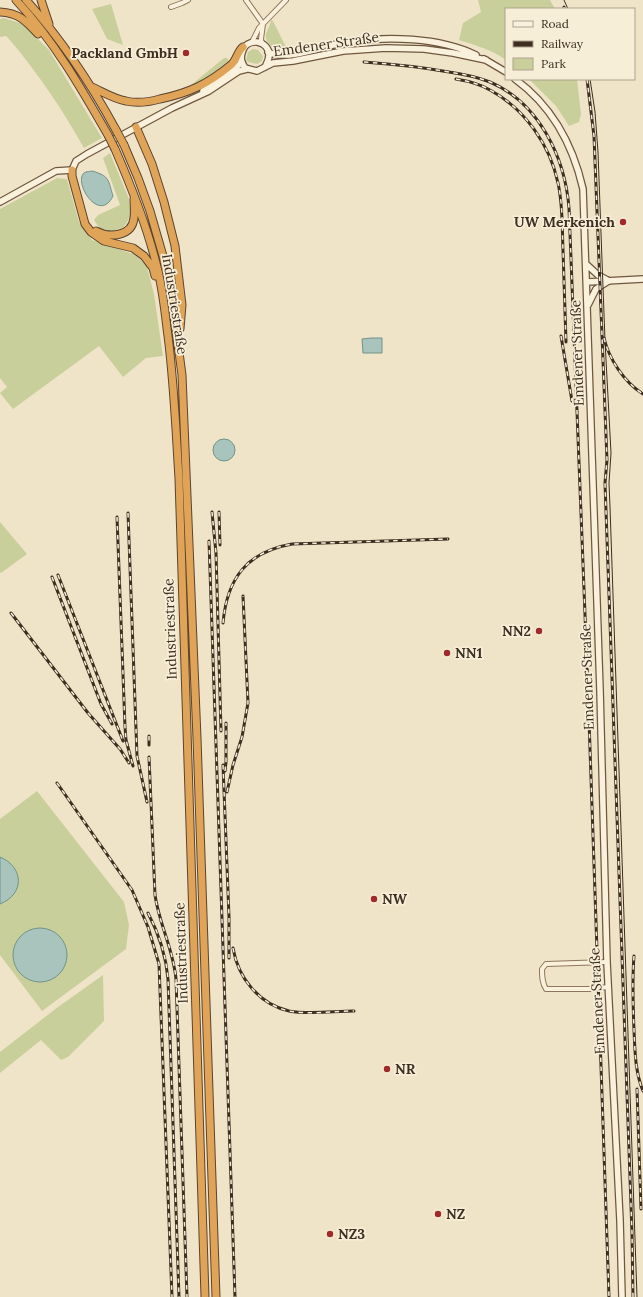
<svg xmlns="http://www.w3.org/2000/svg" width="643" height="1297" viewBox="0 0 643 1297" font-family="Lora,serif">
  <rect width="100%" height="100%" fill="#f0e4c8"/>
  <path fill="#c9cf9b" d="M478,0H550L555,9H506V60C492,50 475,45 459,40L463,23L481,12Z
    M111,4L123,45L107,39L92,9Z
    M4,18L23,24L49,50L102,138L84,148C62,109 38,73 9,39L6,36L0,37V19Z
    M271,20L273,21L287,49L274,48C258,36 270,31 271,20Z
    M253,49L258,50L263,56L262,61L257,64L248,62L246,60L248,52Z
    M224,58H227L230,63L215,75L185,90Z
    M529,79H577L581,114L579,122L569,126L556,106Z
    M110,153L129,199L131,215L124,227L111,232L100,229L94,220L98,215L120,205L103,158Z
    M57,178L67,179L79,222L92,240L136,255L147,267L154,294L163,356L146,358L123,377L99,346L13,409L0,393L7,387L0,378V209Z
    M0,522L27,554L1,573L0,572Z
    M37,791L124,902L129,925L126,949L42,1011L0,955V819Z
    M103,975L104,1021L68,1057L61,1060L41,1040L0,1073V1052L58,1007Z"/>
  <path fill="#a9c4bc" stroke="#6f938a" d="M92,171C110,176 108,180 113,196C100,223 75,186 83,174C85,171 89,172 92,171Z
    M371,338H382V353H363L362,339Z
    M213 450a11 11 0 1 1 22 0a11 11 0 1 1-22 0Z
    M0,857C24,867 25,894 0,904Z
    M13 955a27 27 0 1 1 54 0a27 27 0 1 1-54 0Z"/>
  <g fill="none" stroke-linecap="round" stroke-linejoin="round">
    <g stroke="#8d765c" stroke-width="6">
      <path id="street" d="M246,0L263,24
        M171,7L182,3L188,0
        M252,42L259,28L286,0
        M262,44L261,39L263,24
        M607,962L546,964L542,969C542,976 542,983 546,989H589L608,987"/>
    </g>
    <g stroke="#6f573f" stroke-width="8">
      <path id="secondary" d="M268,52C288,62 326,45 346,42C387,36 439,37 476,55
        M484,59L506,72
        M265,67C267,63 269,60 269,55C269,40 246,36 242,53C240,59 242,63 245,68L257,71L273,63L293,61L343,51L386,48L424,49L453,53L486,60
        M515,79C552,106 573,145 583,189L600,690L607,962L620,1220L622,1297
        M203,91L240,64L241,61
        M0,202L56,171L72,170L76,161L87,154L172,108L209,91L239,71L247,69
        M586,264L598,275L609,281
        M587,282L643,279
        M588,305L596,289L607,282"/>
    </g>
    <g stroke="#5b4430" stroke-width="9">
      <path id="highway" d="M16,0C54,41 80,86 108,135
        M26,0C62,40 91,84 116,130
        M41,0L49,24
        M0,12C19,13 26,21 38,34
        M92,87C103,92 114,99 126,101C138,104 149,102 160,99C189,93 208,84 231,65C237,60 237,52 243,47
        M136,127L152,164L164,202L175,246L182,305L180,329
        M124,145L138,178L150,211L163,256L172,299L182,375L197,738L216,1297
        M115,149C132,188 147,226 157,267C163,289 165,313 168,336C174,383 176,431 179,479L205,1297
        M72,170V176L85,224L91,232L104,241L133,248L144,256L153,268L155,276
        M96,231C109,238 132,237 134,218C135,212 134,205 134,199"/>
    </g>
    <use href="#street" stroke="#faf1dc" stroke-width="4"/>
    <use href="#secondary" stroke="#faf1dc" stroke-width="5.5"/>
    <use href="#highway" stroke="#e0a458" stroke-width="7"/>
    <path stroke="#3d2e20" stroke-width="1" d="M564,0L568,9
      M590,79L595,112L598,152L605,341L611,453L609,483L610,507L637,1297"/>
    <g stroke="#3d2e20" stroke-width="3">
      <path id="rail" d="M564,7V9
        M364,62C392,64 421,67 449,72C463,74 477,77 490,82C539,103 565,157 569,208L588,691L609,1297
        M456,79C468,81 480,84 490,90C525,109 550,145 558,183C563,205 562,228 563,250C564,281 565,311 566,342
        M587,79L594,136L607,460L605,483L632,1233L633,1297
        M561,336L572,401
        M604,338C609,359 624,382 643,394
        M212,512L216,553L221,731
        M219,512L220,545
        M128,513L137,756L147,802
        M117,517L125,727L126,740L133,766
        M209,541L235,1297
        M58,575L123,741
        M52,577L101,704L112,724
        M11,613L88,713L120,749L129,763
        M223,623C227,578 247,552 292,544L448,539
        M149,736V745
        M149,757L155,895C159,924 173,948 176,979L187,1297
        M223,765L229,917V958
        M225,771L226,762V723
        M57,783L132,890L148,927L159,964L172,1297
        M227,792L233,765L242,737L248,703L243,596
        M148,913C159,934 166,955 168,979L179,1297
        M233,948C238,978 259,1004 289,1011C309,1015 334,1011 354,1011
        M634,956C632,981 633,1006 634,1030C635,1051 635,1072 643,1091
        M637,1089L641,1209"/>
    </g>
    <use href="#rail" stroke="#f7eed8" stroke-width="1.5" stroke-dasharray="4.5" stroke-linecap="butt"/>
    <g stroke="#5b4430" stroke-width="9" stroke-linecap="butt">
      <path id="highway-bridge" d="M116,130L124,145
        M108,135L115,149"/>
    </g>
    <use href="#highway-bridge" stroke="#e0a458" stroke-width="7"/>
  </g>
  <g fill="#9e2a2b" stroke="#f7eed8" stroke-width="1.5">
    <circle cx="186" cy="53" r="4"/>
    <circle cx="623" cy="222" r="4"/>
    <circle cx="539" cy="631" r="4"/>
    <circle cx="447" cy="653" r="4"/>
    <circle cx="374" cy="899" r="4"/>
    <circle cx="387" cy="1069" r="4"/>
    <circle cx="438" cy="1214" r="4"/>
    <circle cx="330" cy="1234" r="4"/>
  </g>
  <g text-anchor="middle" stroke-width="3.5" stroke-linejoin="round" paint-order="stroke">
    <g font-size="14" fill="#3d2e20" stroke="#f7eed8">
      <text transform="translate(326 44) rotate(-8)" y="5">Emdener Straße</text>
      <text transform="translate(175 304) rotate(81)" y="5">Industriestraße</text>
      <text transform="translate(577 353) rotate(-92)" y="5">Emdener Straße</text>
      <text transform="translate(170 629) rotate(-92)" y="5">Industriestraße</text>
      <text transform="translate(587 677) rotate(-92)" y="5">Emdener Straße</text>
      <text transform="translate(181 953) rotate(-92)" y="5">Industriestraße</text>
      <text transform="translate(597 1001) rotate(-93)" y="5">Emdener Straße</text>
    </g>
    <g font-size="14" font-weight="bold" fill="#3d2e20" stroke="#f7eed8" text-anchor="start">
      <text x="178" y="58" text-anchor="end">Packland GmbH</text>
      <text x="615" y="227" text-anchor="end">UW Merkenich</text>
      <text x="531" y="636" text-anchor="end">NN2</text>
      <text x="455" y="658">NN1</text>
      <text x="382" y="904">NW</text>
      <text x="395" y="1074">NR</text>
      <text x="446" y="1219">NZ</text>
      <text x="338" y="1239">NZ3</text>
    </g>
  </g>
  <rect x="505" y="8" width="130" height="72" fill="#f7eed8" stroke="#ada18e"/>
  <rect x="513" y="21" width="20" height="6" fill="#faf1dc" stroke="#ada18e"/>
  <text x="541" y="28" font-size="12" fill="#3d2e20">Road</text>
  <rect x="513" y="41" width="20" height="6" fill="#3d2e20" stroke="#ada18e"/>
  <text x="541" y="48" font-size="12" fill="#3d2e20">Railway</text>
  <rect x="513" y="58" width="20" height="12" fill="#c9cf9b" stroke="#ada18e"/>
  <text x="541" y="68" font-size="12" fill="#3d2e20">Park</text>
</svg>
